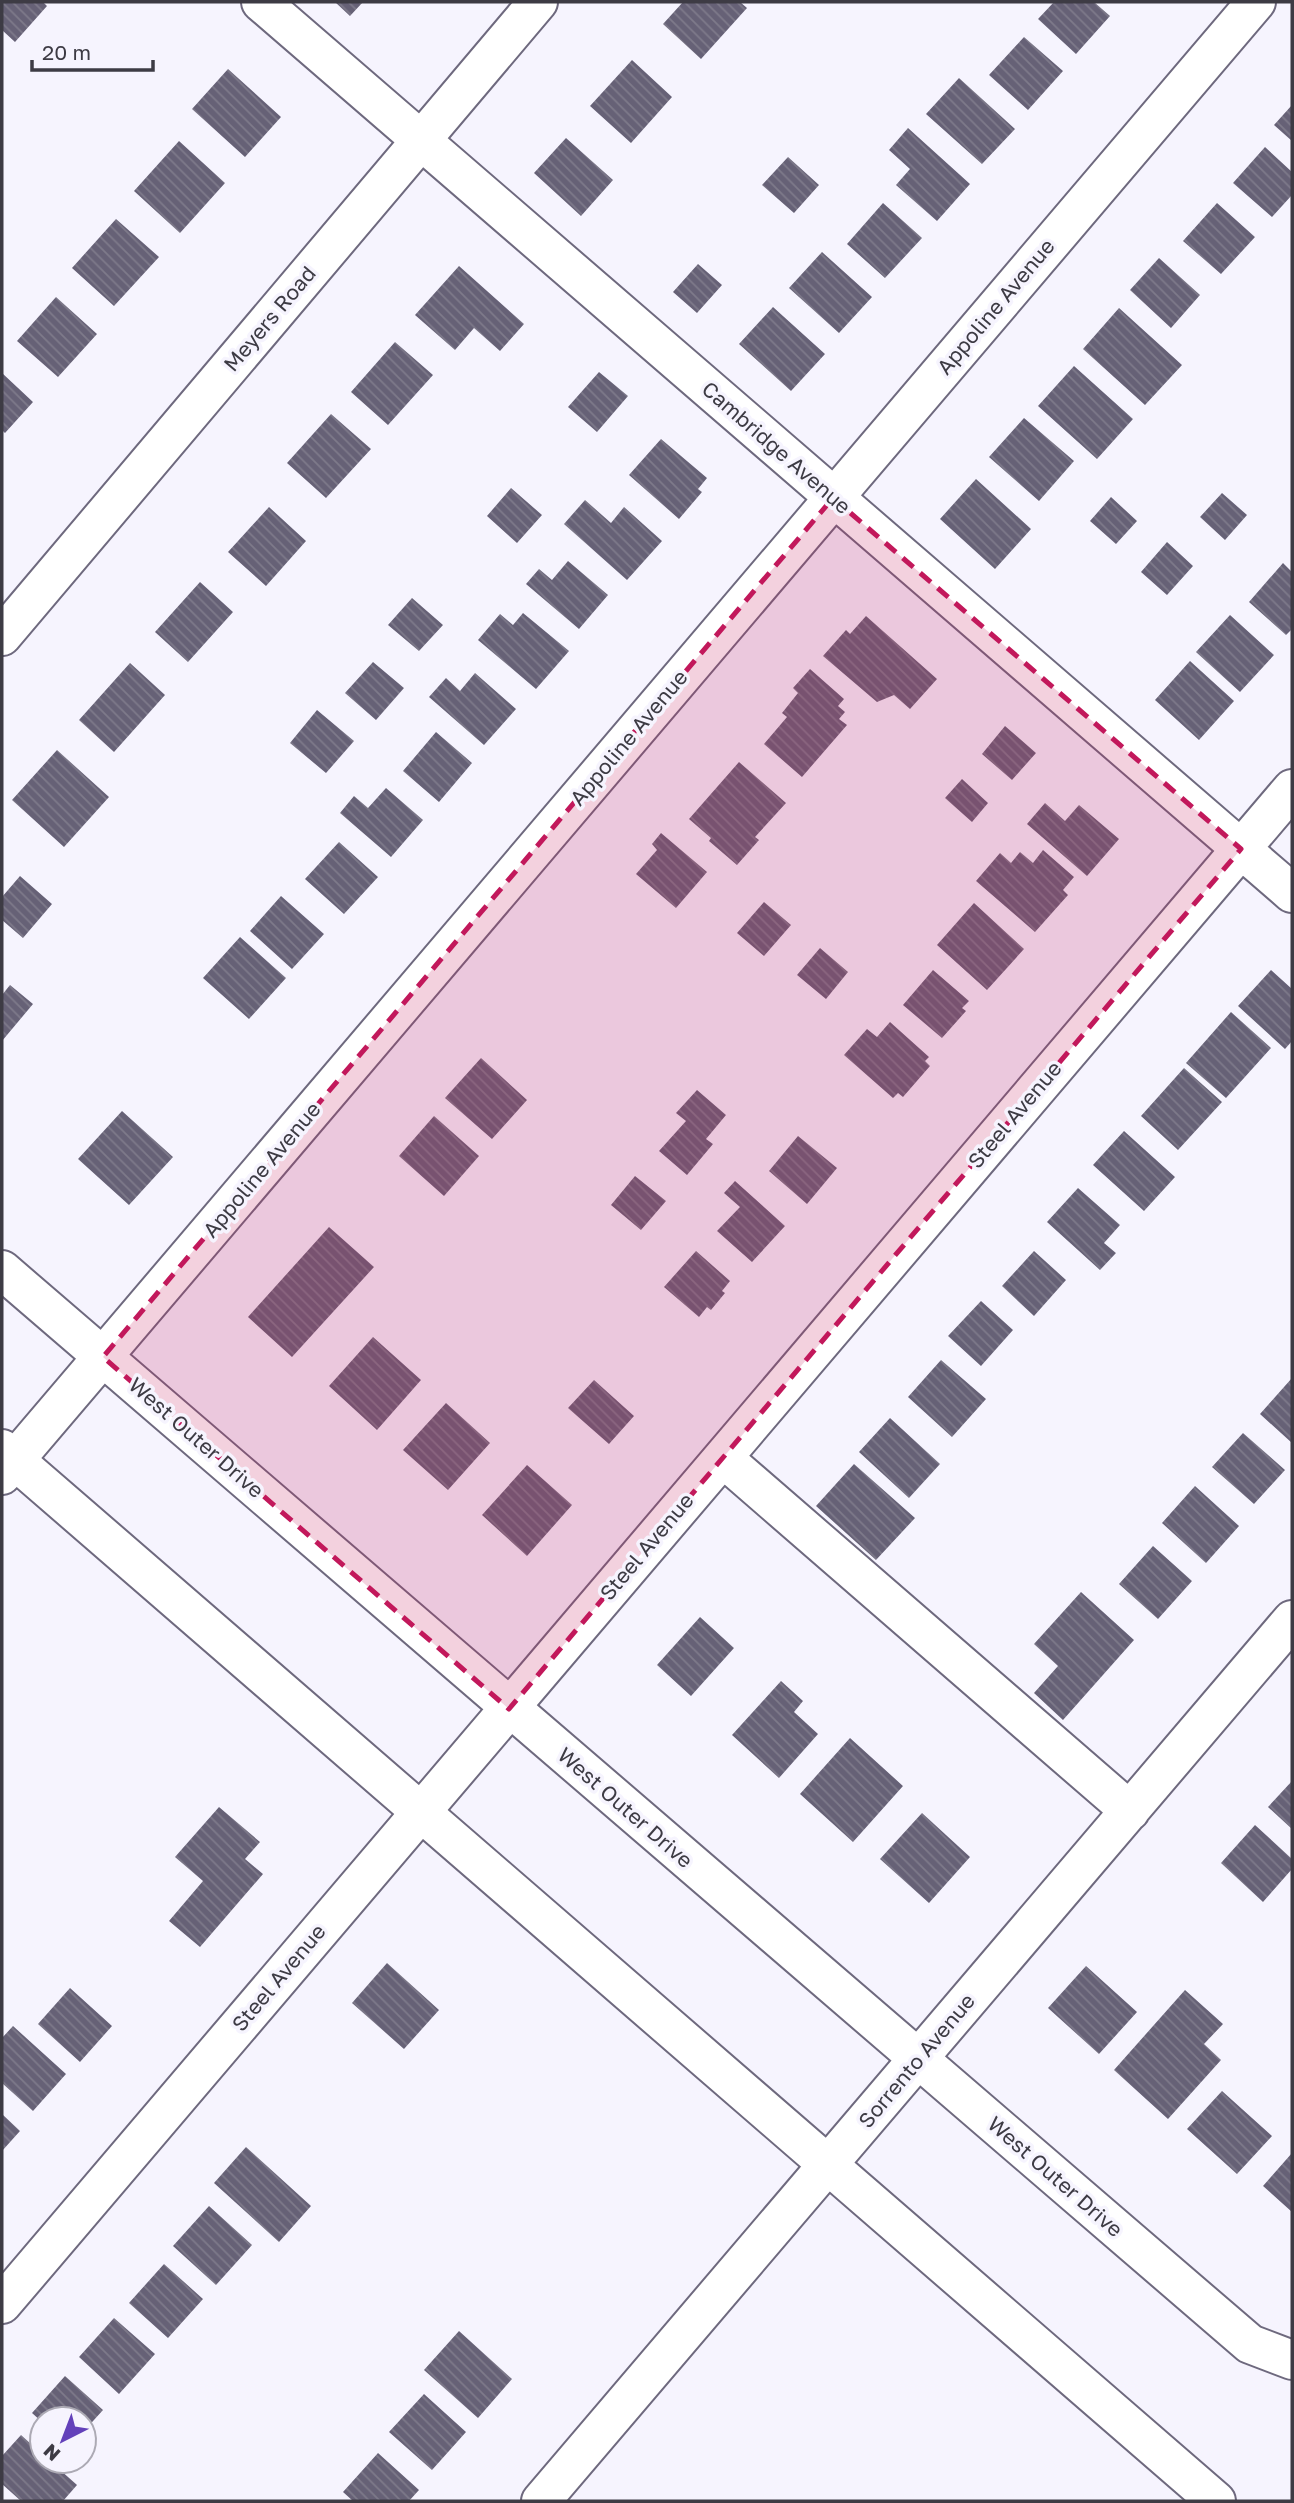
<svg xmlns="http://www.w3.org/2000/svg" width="1294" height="2503" viewBox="0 0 1294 2503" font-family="'Golos Text',sans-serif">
  <defs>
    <pattern id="building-back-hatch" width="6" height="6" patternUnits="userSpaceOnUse" patternTransform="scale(1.75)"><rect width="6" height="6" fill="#666176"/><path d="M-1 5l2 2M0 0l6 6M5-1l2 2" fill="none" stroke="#7e7a8a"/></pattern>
  </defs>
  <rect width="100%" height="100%" fill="#f6f4fe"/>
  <path fill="url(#building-back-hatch)" d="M2,2H43L47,6L15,42L2,30Z
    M335,2H363L350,16Z
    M683,2H740L747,8L701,59L663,24Z
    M1054,2H1094L1110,16L1076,54L1038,19Z
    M1024,37L1063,71L1028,110L989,75Z
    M632,60L672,97L631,143L590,106Z
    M228,69L281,117L245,157L192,109Z
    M959,78L1015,129L982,164L926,114Z
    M1292,105V141L1274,125Z
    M908,128L970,184L937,221L896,185L910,169L889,150Z
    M566,138L613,180L581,216L534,173Z
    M179,141L225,183L180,233L134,191Z
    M1265,147L1292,172V195L1272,217L1233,183Z
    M788,157L819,185L794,213L762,185Z
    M883,203L922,238L885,278L847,244Z
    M1217,203L1255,237L1221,274L1183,241Z
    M116,219L159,257L114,306L72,268Z
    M822,252L872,297L839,333L789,288Z
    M1159,258L1200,295L1171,328L1130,290Z
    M698,264L722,285L697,313L673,292Z
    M459,266L524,324L500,351L474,328L455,350L415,315Z
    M56,297L97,334L58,377L17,341Z
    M773,307L825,354L791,391L739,344Z
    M1119,308L1182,365L1145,405L1083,349Z
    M395,342L433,375L388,425L351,392Z
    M1074,366L1133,419L1097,459L1038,406Z
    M599,372L628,396L597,432L568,407Z
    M2,373L33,402L5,433L2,430Z
    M331,414L371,449L326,498L287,463Z
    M1024,418L1074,461L1039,501L989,457Z
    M661,439L707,478L698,489L702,492L679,519L629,475Z
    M976,479L1031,529L995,569L940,519Z
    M511,488L542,515L517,543L487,516Z
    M1222,493L1247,515L1225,540L1200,517Z
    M1111,497L1137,521L1116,544L1090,521Z
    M585,500L611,523L624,507L662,541L627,580L564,524Z
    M269,507L306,541L266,586L228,552Z
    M1167,542L1193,566L1167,595L1141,572Z
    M568,561L608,595L579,629L526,584L539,569L552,580Z
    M1283,563L1292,572V629L1286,635L1249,602Z
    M200,582L233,612L188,662L155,632Z
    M412,598L443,625L419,651L388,625Z
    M523,613L569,651L536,689L478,640L500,614L513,625Z
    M1230,615L1274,655L1240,692L1196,652Z
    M866,616L937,679L910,709L894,695L877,702L823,656L846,630L850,634Z
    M1190,661L1234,701L1199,740L1155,700Z
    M373,662L404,688L376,720L345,693Z
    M130,663L165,695L114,752L79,720Z
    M810,669L844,699L838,706L845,712L839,719L847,725L802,777L764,744L787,717L782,713L798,693L793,688Z
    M475,673L516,709L484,745L429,697L446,678L460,691Z
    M317,710L354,741L326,773L290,743Z
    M1005,726L1036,753L1012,780L982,754Z
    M436,732L472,763L439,802L403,771Z
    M57,750L109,797L64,847L12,800Z
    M739,762L786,803L755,837L759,840L737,865L709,841L711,838L689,819Z
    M962,779L988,803L972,822L945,798Z
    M386,788L423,820L391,857L340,813L354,796L368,808Z
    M1045,803L1065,821L1079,805L1119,839L1087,876L1027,824Z
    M661,833L707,872L676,908L636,874L657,850L652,844Z
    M339,842L378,877L344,914L305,879Z
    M1043,850L1074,877L1063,890L1068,895L1035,932L976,881L1000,853L1011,863L1020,852L1033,863Z
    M20,876L52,904L23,938L2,920V897Z
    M281,896L324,934L292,969L250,931Z
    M764,902L791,925L764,956L737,933Z
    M974,903L1024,949L987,990L937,945Z
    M240,937L286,978L249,1019L203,978Z
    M820,948L848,972L826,999L797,975Z
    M933,970L969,1001L962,1008L966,1011L942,1038L903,1005Z
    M1271,970L1292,989V1041L1285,1049L1238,1006Z
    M10,985L33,1004L2,1041V995Z
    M1231,1012L1271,1048L1226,1098L1186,1063Z
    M890,1022L929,1057L925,1061L930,1066L903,1097L898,1093L893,1098L844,1055L867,1029L877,1037Z
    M481,1058L527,1100L492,1139L445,1098Z
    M1184,1068L1222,1102L1178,1150L1141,1116Z
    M697,1090L726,1115L706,1139L713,1144L687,1175L659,1151L686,1121L676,1113Z
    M122,1111L173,1157L129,1205L78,1159Z
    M434,1116L479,1156L444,1196L399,1156Z
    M1124,1131L1175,1177L1144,1211L1093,1165Z
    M798,1136L837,1168L807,1204L769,1171Z
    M635,1176L666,1201L641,1230L611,1205Z
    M735,1181L785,1226L752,1262L717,1231L740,1207L724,1193Z
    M1078,1188L1120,1225L1104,1243L1116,1253L1100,1270L1047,1222Z
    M329,1227L374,1267L292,1357L248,1317Z
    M696,1251L730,1281L722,1291L725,1293L711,1310L707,1307L699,1317L664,1287Z
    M1034,1251L1066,1280L1034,1316L1002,1286Z
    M981,1301L1013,1330L981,1366L948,1336Z
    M373,1337L421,1380L377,1430L329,1386Z
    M941,1360L986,1399L952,1437L908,1397Z
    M1292,1378V1443L1260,1414Z
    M594,1380L634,1416L609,1444L568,1408Z
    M446,1403L490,1443L448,1490L403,1450Z
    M890,1418L940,1464L909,1498L859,1452Z
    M1243,1433L1285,1470L1254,1504L1212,1467Z
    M854,1464L915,1518L876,1560L816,1506Z
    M527,1465L572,1505L527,1556L482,1515Z
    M1195,1486L1239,1526L1206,1563L1162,1523Z
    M1153,1546L1192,1581L1158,1619L1119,1584Z
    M1081,1592L1134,1640L1063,1720L1034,1693L1058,1666L1034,1644Z
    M700,1617L734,1648L691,1696L657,1665Z
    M781,1681L803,1701L794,1712L818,1734L779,1778L732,1735Z
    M850,1738L903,1786L853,1842L800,1794Z
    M1292,1781V1829L1268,1807Z
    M219,1807L260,1842L245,1859L263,1874L200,1947L169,1921L203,1881L175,1857Z
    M922,1813L970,1857L929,1903L880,1859Z
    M1255,1825L1292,1859V1869L1263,1902L1221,1863Z
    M387,1963L439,2010L404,2049L352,2003Z
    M1086,1966L1137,2012L1099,2054L1048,2008Z
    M70,1988L112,2026L80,2062L38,2024Z
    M1185,1990L1223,2024L1204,2044L1221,2060L1168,2119L1114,2070Z
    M13,2026L66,2074L33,2111L2,2083V2038Z
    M1222,2091L1272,2136L1237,2174L1187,2129Z
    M2,2114L20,2131L2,2151Z
    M246,2147L311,2206L279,2242L214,2183Z
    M1292,2153V2212L1263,2186Z
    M209,2206L252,2245L216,2285L173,2246Z
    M164,2264L203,2299L168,2338L129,2303Z
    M114,2318L155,2354L119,2394L79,2357Z
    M459,2331L512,2379L478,2418L424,2370Z
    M65,2376L103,2410L84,2431V2419H42V2422L32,2413Z
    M424,2394L466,2432L432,2470L389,2432Z
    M21,2435L42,2454V2461H50L77,2485L63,2501H21L2,2484V2456Z
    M378,2453L419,2490L409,2501H353L343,2492Z"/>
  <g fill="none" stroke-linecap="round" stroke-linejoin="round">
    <g stroke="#6e697e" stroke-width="42">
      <path id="minor" d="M261,2L1292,893
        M2,636L538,2
        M723,1458L1130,1811
        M2,1475L1256,2
        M2,2304L1292,789
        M541,2501L1292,1620"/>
    </g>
    <g stroke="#6e697e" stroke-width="42">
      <path id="major" d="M2,1270L1250,2344L1292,2360
        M2,1449L1216,2501"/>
    </g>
    <use href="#minor" stroke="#fff" stroke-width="38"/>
    <use href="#major" stroke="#fff" stroke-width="38"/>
  </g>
  <path fill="#c2185b" fill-opacity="0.2" stroke="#c2185b" stroke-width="5" stroke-dasharray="14 9" stroke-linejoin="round" d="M833,498L1241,849L509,1709L103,1357Z"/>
  <g text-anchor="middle" stroke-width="7" stroke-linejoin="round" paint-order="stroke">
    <g font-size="21" fill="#3d3b44" stroke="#f6f4fe">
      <text transform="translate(996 307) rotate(-50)" y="7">Appoline Avenue</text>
      <text transform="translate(270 319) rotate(-50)" y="7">Meyers Road</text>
      <text transform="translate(776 448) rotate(41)" y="7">Cambridge Avenue</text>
      <text transform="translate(629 738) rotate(-50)" y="7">Appoline Avenue</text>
      <text transform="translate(1015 1115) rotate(-50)" y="7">Steel Avenue</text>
      <text transform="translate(262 1170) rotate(-50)" y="7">Appoline Avenue</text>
      <text transform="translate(196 1438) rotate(41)" y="7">West Outer Drive</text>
      <text transform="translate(647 1547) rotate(-50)" y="7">Steel Avenue</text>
      <text transform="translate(625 1808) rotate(41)" y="7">West Outer Drive</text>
      <text transform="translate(279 1978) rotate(-50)" y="7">Steel Avenue</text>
      <text transform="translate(917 2061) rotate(-50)" y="7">Sorrento Avenue</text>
      <text transform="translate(1055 2177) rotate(41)" y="7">West Outer Drive</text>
    </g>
  </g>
  <rect width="1294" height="2503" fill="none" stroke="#3d3b44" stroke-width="7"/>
  <g transform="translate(63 2440) rotate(222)"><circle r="33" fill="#f6f4fe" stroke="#acaab4" stroke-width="2"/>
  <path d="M0-5L12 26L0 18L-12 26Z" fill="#6341ba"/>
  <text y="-10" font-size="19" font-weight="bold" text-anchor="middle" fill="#3d3b44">N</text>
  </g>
  <path d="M32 60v10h121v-10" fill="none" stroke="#3d3b44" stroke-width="3.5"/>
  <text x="42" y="60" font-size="21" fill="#3d3b44" stroke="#f6f4fe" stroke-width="5" paint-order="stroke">20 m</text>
</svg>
